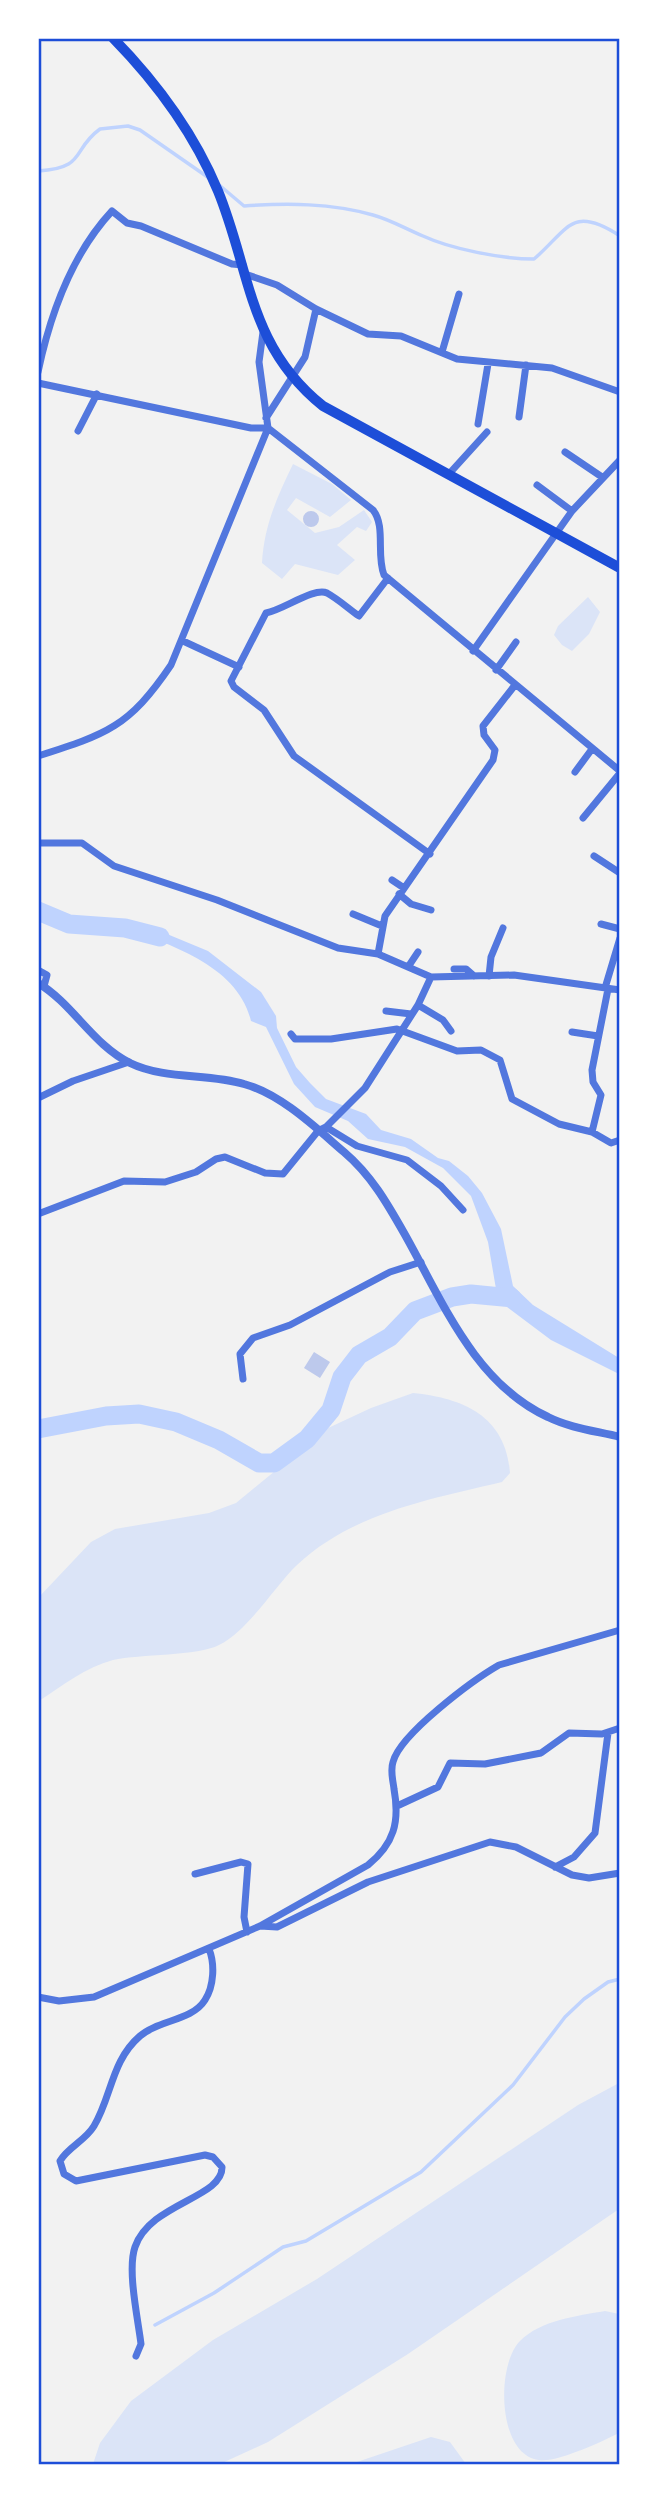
<svg xmlns="http://www.w3.org/2000/svg" width="658" height="2503" viewBox="0 0 658 2503" font-family="Poppins,sans-serif">
  <rect width="100%" height="100%" fill="#f2f2f2"/>
  <path fill="#dbe4f7" d="M293,464L332,484L351,500L330,517L296,498L287,510L315,533L339,527L364,510L372,522L366,531L357,527L337,545L355,560L338,575L295,564L282,579L262,563C264,526 277,497 293,464Z
    M588,597L600,612L589,634L572,651L562,645L554,635L558,626Z
    M413,1393C463,1398 506,1416 510,1473L502,1482C431,1499 352,1513 297,1565C274,1587 248,1631 219,1645C198,1656 140,1654 113,1660C86,1667 62,1686 39,1701V1597L91,1542L115,1529L209,1513L236,1503L326,1429L371,1408Z
    M619,2083V2209L408,2354L268,2442L220,2464H93L100,2443L131,2401L213,2340L317,2279L578,2105Z
    M605,2311L619,2314V2433C603,2441 557,2463 539,2460C497,2455 496,2365 520,2341C541,2320 577,2316 605,2311Z
    M431,2437L450,2442L466,2464H351Z"/>
  <path fill="#bfd3fe" d="M122,926L167,934L208,951L261,992L276,1016L277,1028L296,1067L310,1083L326,1099L366,1114L381,1130L411,1139L438,1158L449,1161L468,1176L482,1193L501,1229L513,1286L533,1305L619,1358V1374L551,1340L507,1307L496,1289L488,1242L471,1196L443,1168L405,1147L368,1139L348,1121L315,1107L294,1084L266,1027L251,1021C238,965 169,945 122,926Z"/>
  <g fill="none" stroke-linecap="round" stroke-linejoin="round">
    <path stroke="#bfd3fe" stroke-width="3.5" d="M38,171C87,168 71,150 100,129L128,126L140,130L209,178
      M218,184L244,206C287,203 331,203 373,215C391,220 406,229 423,236C451,249 502,259 534,259C568,230 571,204 620,236
      M155,2325L214,2293L283,2247L306,2241L421,2172L513,2085L565,2017L584,1999L608,1982L620,1979"/>
    <path stroke="#bfd3fe" stroke-width="19" d="M38,911L69,924L125,928L160,937
      M38,1429L106,1416L139,1414L176,1422L219,1440L259,1463H274L307,1439L331,1410L342,1377L359,1355L390,1337L415,1311L452,1297L471,1294L512,1298"/>
  </g>
  <path fill="#bdc9ec" d="M303 519a8 8 0 1 1 16 0a8 8 0 1 1-16 0Z
    M314,1352L330,1362L320,1378L304,1368Z"/>
  <g fill="none" stroke-linecap="round" stroke-linejoin="round">
    <path stroke="#5277de" stroke-width="7" d="M245,274L277,285L316,309L368,334L401,336L457,359L552,368L620,392
      M442,352L459,294
      M38,372C50,315 72,254 112,211L127,223L141,226L232,264L243,265
      M38,383L251,428H268L373,510C386,526 376,555 384,575L620,771
      M519,417L526,365
      M266,418L305,357L316,309
      M478,424L488,364
      M78,431L97,394
      M565,452L602,477
      M448,475L487,432
      M537,485L572,511
      M388,578L359,616C349,609 338,599 327,593C314,587 283,610 266,613L231,681L234,687L264,710L294,756L430,854
      M183,641L239,667
      M473,651L572,511L620,460
      M496,670L516,642
      M38,756C107,734 129,727 171,665L268,428L259,362L263,332
      M575,772L592,749
      M583,818L620,773
      M38,843H82L114,866L217,900L338,948L378,954L431,977L514,975L620,990
      M594,856L620,873
      M392,880L404,888
      M399,894L411,904L431,910
      M353,914L382,926
      M601,924L620,929
      M378,954L385,916L493,760L495,750L484,735L483,726L515,685
      M408,967L418,952
      M454,969H466L474,976
      M38,970L47,975L44,986
      M489,976L491,957L503,928
      M605,988L620,938
      M418,1005L443,1020L451,1031
      M386,1011L411,1014
      M572,1032L598,1036
      M291,1034L295,1039H331L397,1029L457,1051L481,1050L500,1060L512,1099L559,1124L592,1132L611,1143L620,1140
      M38,1098L73,1081L129,1062
      M326,1127L357,1146L407,1160L441,1186L463,1210
      M592,1132L601,1095L593,1082L592,1070L608,989
      M38,1214L124,1181L165,1182L196,1172L216,1159L225,1157L265,1173L283,1174L318,1131L326,1127L365,1088L418,1005L431,977
      M243,1379L240,1354L253,1338L290,1325L390,1272L421,1262
      M397,1806L438,1787L450,1763L485,1764L541,1753L569,1733L602,1734L620,1728
      M555,1867L574,1857L595,1833L608,1733
      M195,1874L241,1862L248,1864L244,1917L247,1932
      M260,1926L277,1927L368,1882L490,1842L516,1847L572,1875L589,1878L620,1873
      M38,1997L59,2001L94,1997L260,1926L368,1865C394,1844 400,1822 394,1789C393,1780 390,1771 393,1762C400,1734 473,1680 499,1665L620,1630
      M136,2356L141,2344C138,2319 127,2270 135,2247C150,2203 223,2198 222,2167L213,2157L205,2155L76,2181L64,2174L60,2161C68,2147 85,2141 94,2126C112,2096 111,2061 140,2036C158,2020 192,2021 205,2000C214,1986 215,1964 209,1949"/>
    <path stroke="#5277de" stroke-width="8" d="M38,983C73,1004 93,1045 130,1063C165,1080 208,1073 244,1084C281,1094 316,1128 344,1152C371,1175 387,1203 404,1233C442,1300 474,1383 548,1417C570,1428 596,1431 620,1437"/>
    <path stroke="#1d4ed8" stroke-width="10" d="M113,38C156,82 194,133 218,191C251,272 248,346 323,406L620,568"/>
  </g>
  <rect width="658" height="2503" fill="none" stroke="#ffffff" stroke-width="80"/>
  <rect x="40" y="40" width="578" height="2423" fill="none" stroke="#1d4ed8" stroke-width="2.5"/>
</svg>
